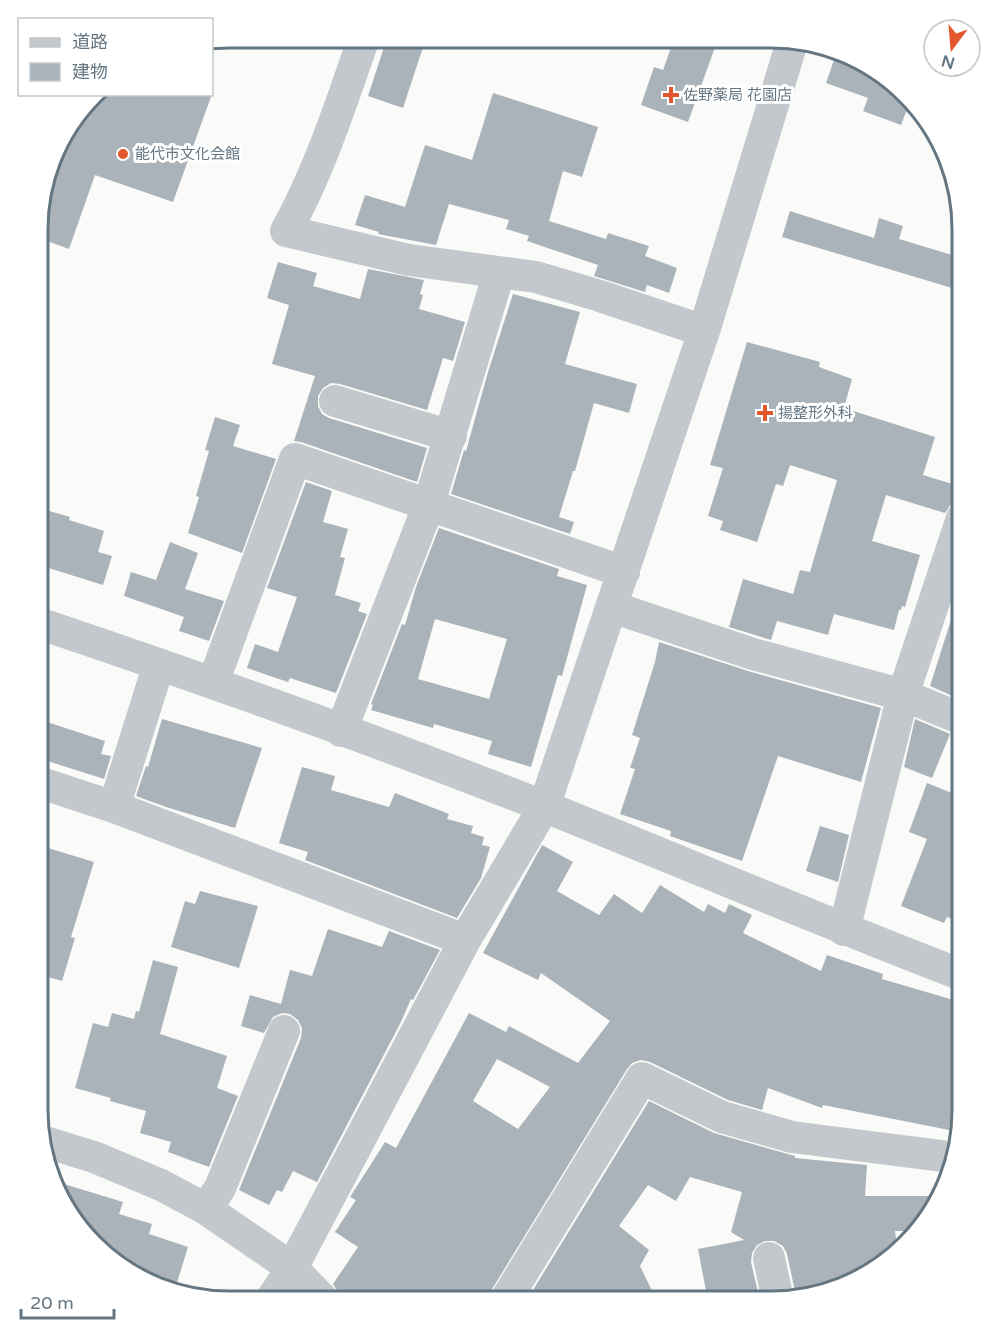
<svg xmlns="http://www.w3.org/2000/svg" width="1000" height="1339" viewBox="0 0 1000 1339" font-family="'Varela Round','Noto Sans JP',sans-serif">
  <rect width="100%" height="100%" fill="#fafaf8"/>
  <path fill="#aab3b9" fill-rule="evenodd" d="M387,38H426L403,108L368,96Z
    M674,39H718L688,122L641,105L654,67L663,70Z
    M836,54L878,70L919,117L906,112L901,125L863,111L868,98L826,83Z
    M493,93L598,127L582,177L563,171L549,221L606,239L608,233L649,246L645,256L677,268L669,293L647,285L645,292L594,276L598,265L527,241L529,236L506,229L509,220L449,204L436,245L378,234L379,232L355,225L365,195L405,207L425,145L472,160Z
    M95,94H212L173,202L95,175L69,249L39,238V203L63,133Z
    M790,211L874,238L879,218L903,226L899,239L962,258V291L782,237Z
    M278,262L317,273L313,286L360,299L368,269L424,280L420,294L423,295L419,309L465,322L453,361L443,358L427,410L340,384L331,383L323,388L318,396V406L322,414L329,418L427,448L417,482L301,442L294,441L315,376L272,364L289,305L267,298Z
    M513,294L580,312L565,364L637,384L629,413L594,403L575,471H573L559,517L574,522L570,534L451,494L464,450L466,451L488,372Z
    M747,342L820,362L819,367L852,379L844,408L935,437L923,475L962,487V501L951,504L945,513L886,495L872,541L920,555L905,607L902,606L901,610H899L894,630L834,614L828,635L777,621L771,640L729,627L743,579L793,594L800,570L810,572L837,480L790,465L783,486L776,484L757,542L720,530L723,521L708,516L723,468L710,465Z
    M215,417L240,425L233,446L276,459L242,553L188,533L199,497L196,496L209,451L205,450Z
    M306,482L332,491L323,522L348,529L340,557L345,558L335,595L361,603L358,611L367,614L336,693L290,678L288,682L247,668L255,644L278,652L297,597L267,588Z
    M39,508L70,517L69,520L104,531L98,552L112,556L103,585L39,565Z
    M439,528L559,569L557,576L587,585L562,676L558,675L531,767L488,754L492,741L434,724L433,728L371,710L373,705L371,704L402,624L405,625L416,587ZM435,619L507,639L489,699L418,679Z
    M170,542L198,553L185,589L224,601L209,641L179,631L184,617L124,596L131,572L156,580Z
    M957,601L962,602V700L930,686Z
    M659,642L748,671L881,708L861,782L778,756L742,861L670,836L671,831L620,814L635,769L630,768L640,738L632,735L655,662Z
    M38,719L105,741L101,754L111,756L104,779L38,758Z
    M162,719L262,748L235,828L166,807L136,796L146,766L148,767Z
    M915,719L950,734L932,778L904,767Z
    M302,767L335,776L331,790L389,807L395,793L449,814L447,819L473,826L471,833L484,837L482,845L490,847L481,878L457,918L305,860L308,852L279,843Z
    M927,783L962,797V923L947,917L944,923L901,906L927,839L909,832Z
    M820,826L849,835L838,882L806,871Z
    M38,845L94,862L71,937L75,938L62,981L38,974Z
    M542,845L573,862L557,891L599,915L614,894L642,913L660,885L704,912L708,904L725,913L729,904L752,915L743,933L821,971L827,955L883,974L882,979L950,999L962,1000V1077L954,1131L823,1105L822,1108L768,1088L762,1110L728,1100L650,1062L641,1060L632,1063L627,1069L489,1294L483,1301L340,1300V1295L333,1284L358,1247L335,1232L356,1200L350,1197L385,1142L396,1148L469,1013L506,1032L509,1026L578,1063L610,1021L541,973L538,980L483,953ZM497,1059L550,1087L518,1129L473,1101Z
    M200,891L258,906L239,968L171,947L185,901L195,904Z
    M328,929L382,947L389,931L440,950L413,1000L411,999L401,1022L317,1182L293,1171L282,1192L277,1190L269,1205L239,1190L301,1038L302,1028L298,1020L290,1014L282,1013L273,1017L264,1033L241,1026L250,995L281,1004L290,970L312,976Z
    M153,960L178,967L160,1034L227,1056L217,1088L238,1096L209,1167L168,1152L171,1142L140,1133L146,1111L110,1101L111,1098L75,1088L93,1023L108,1027L112,1013L134,1019L136,1011L139,1012Z
    M649,1101L714,1133L795,1156V1158L867,1165L865,1196H937L930,1217L914,1231H895L897,1246L856,1282L796,1296L787,1254L783,1246L774,1241H765L757,1245L752,1253L751,1262L760,1301H708L698,1249L744,1240L731,1232L742,1192L690,1177L676,1201L648,1185L619,1226L649,1250L640,1266L657,1301H544L533,1290Z
    M54,1181L123,1202L119,1214L152,1224L149,1234L188,1247L175,1289L122,1269L57,1195Z"/>
  <g fill="none" stroke-linecap="round" stroke-linejoin="round">
    <path stroke="#c3c8cc" stroke-width="32" d="M364,38C341,103 320,170 286,231L409,260L536,277L600,296L704,331
      M335,401L451,436
      M612,607L753,654L903,695L962,719
      M38,623C208,680 377,741 543,806C683,862 821,921 962,975
      M213,683L295,459L624,572
      M341,731L428,507L499,273
      M38,782L114,807L465,940
      M114,807L159,664
      M844,930L903,695L962,518
      M45,1142L94,1157L161,1185L206,1209L292,1268L323,1300
      M206,1209L220,1188L284,1031
      M769,1258L778,1300
      M271,1300L292,1268L465,940L544,807L704,331L793,39
      M505,1301L642,1078L722,1117L792,1137L950,1157"/>
  </g>
  <g fill="#e4572e" stroke="#fff" stroke-width="2">
    <path d="M668 86h6v6h6v6h-6v6h-6v-6h-6v-6h6z"/>
    <circle cx="123" cy="154" r="6"/>
    <path d="M762 404h6v6h6v6h-6v6h-6v-6h-6v-6h6z"/>
  </g>
  <g text-anchor="middle" stroke-width="6" stroke-linejoin="round" paint-order="stroke">
    <g font-size="15" fill="#657683" stroke="#fff" text-anchor="start">
      <text x="683" y="100">佐野薬局 花園店</text>
      <text x="135" y="159">能代市文化会館</text>
      <text x="778" y="418">揚整形外科</text>
    </g>
  </g>
  <path d="M0 0H1000V1339H0ZM229 48H771A181 181 0 0 1 952 229V1110A181 181 0 0 1 771 1291H229A181 181 0 0 1 48 1110V229A181 181 0 0 1 229 48Z" fill="#fff" fill-rule="evenodd"/>
  <path fill="none" stroke="#657683" stroke-width="3" d="M229 48H771A181 181 0 0 1 952 229V1110A181 181 0 0 1 771 1291H229A181 181 0 0 1 48 1110V229A181 181 0 0 1 229 48Z"/>
  <rect x="18" y="18" width="195" height="78" fill="#ffffff" stroke="#c1c8cd" stroke-width="1.5"/>
  <rect x="30" y="38" width="30" height="9" fill="#c3c8cc" stroke="#c1c8cd" stroke-width="1.5"/>
  <text x="72" y="48" font-size="18" fill="#657683">道路</text>
  <rect x="30" y="63" width="30" height="18" fill="#aab3b9" stroke="#c1c8cd" stroke-width="1.5"/>
  <text x="72" y="78" font-size="18" fill="#657683">建物</text>
  <g transform="translate(952 48) rotate(196)"><circle r="28" fill="#ffffff" stroke="#c1c8cd" stroke-width="1.5"/>
  <path d="M0-4.5L10 22L0 15L-10 22Z" fill="#e4572e"/>
  <text y="-9" font-size="16" font-weight="bold" text-anchor="middle" fill="#657683">N</text>
  </g>
  <path d="M21 1309v9h93v-9" fill="none" stroke="#657683" stroke-width="3"/>
  <text x="30" y="1309" font-size="18" fill="#657683" stroke="#ffffff" stroke-width="4.5" paint-order="stroke">20 m</text>
</svg>
